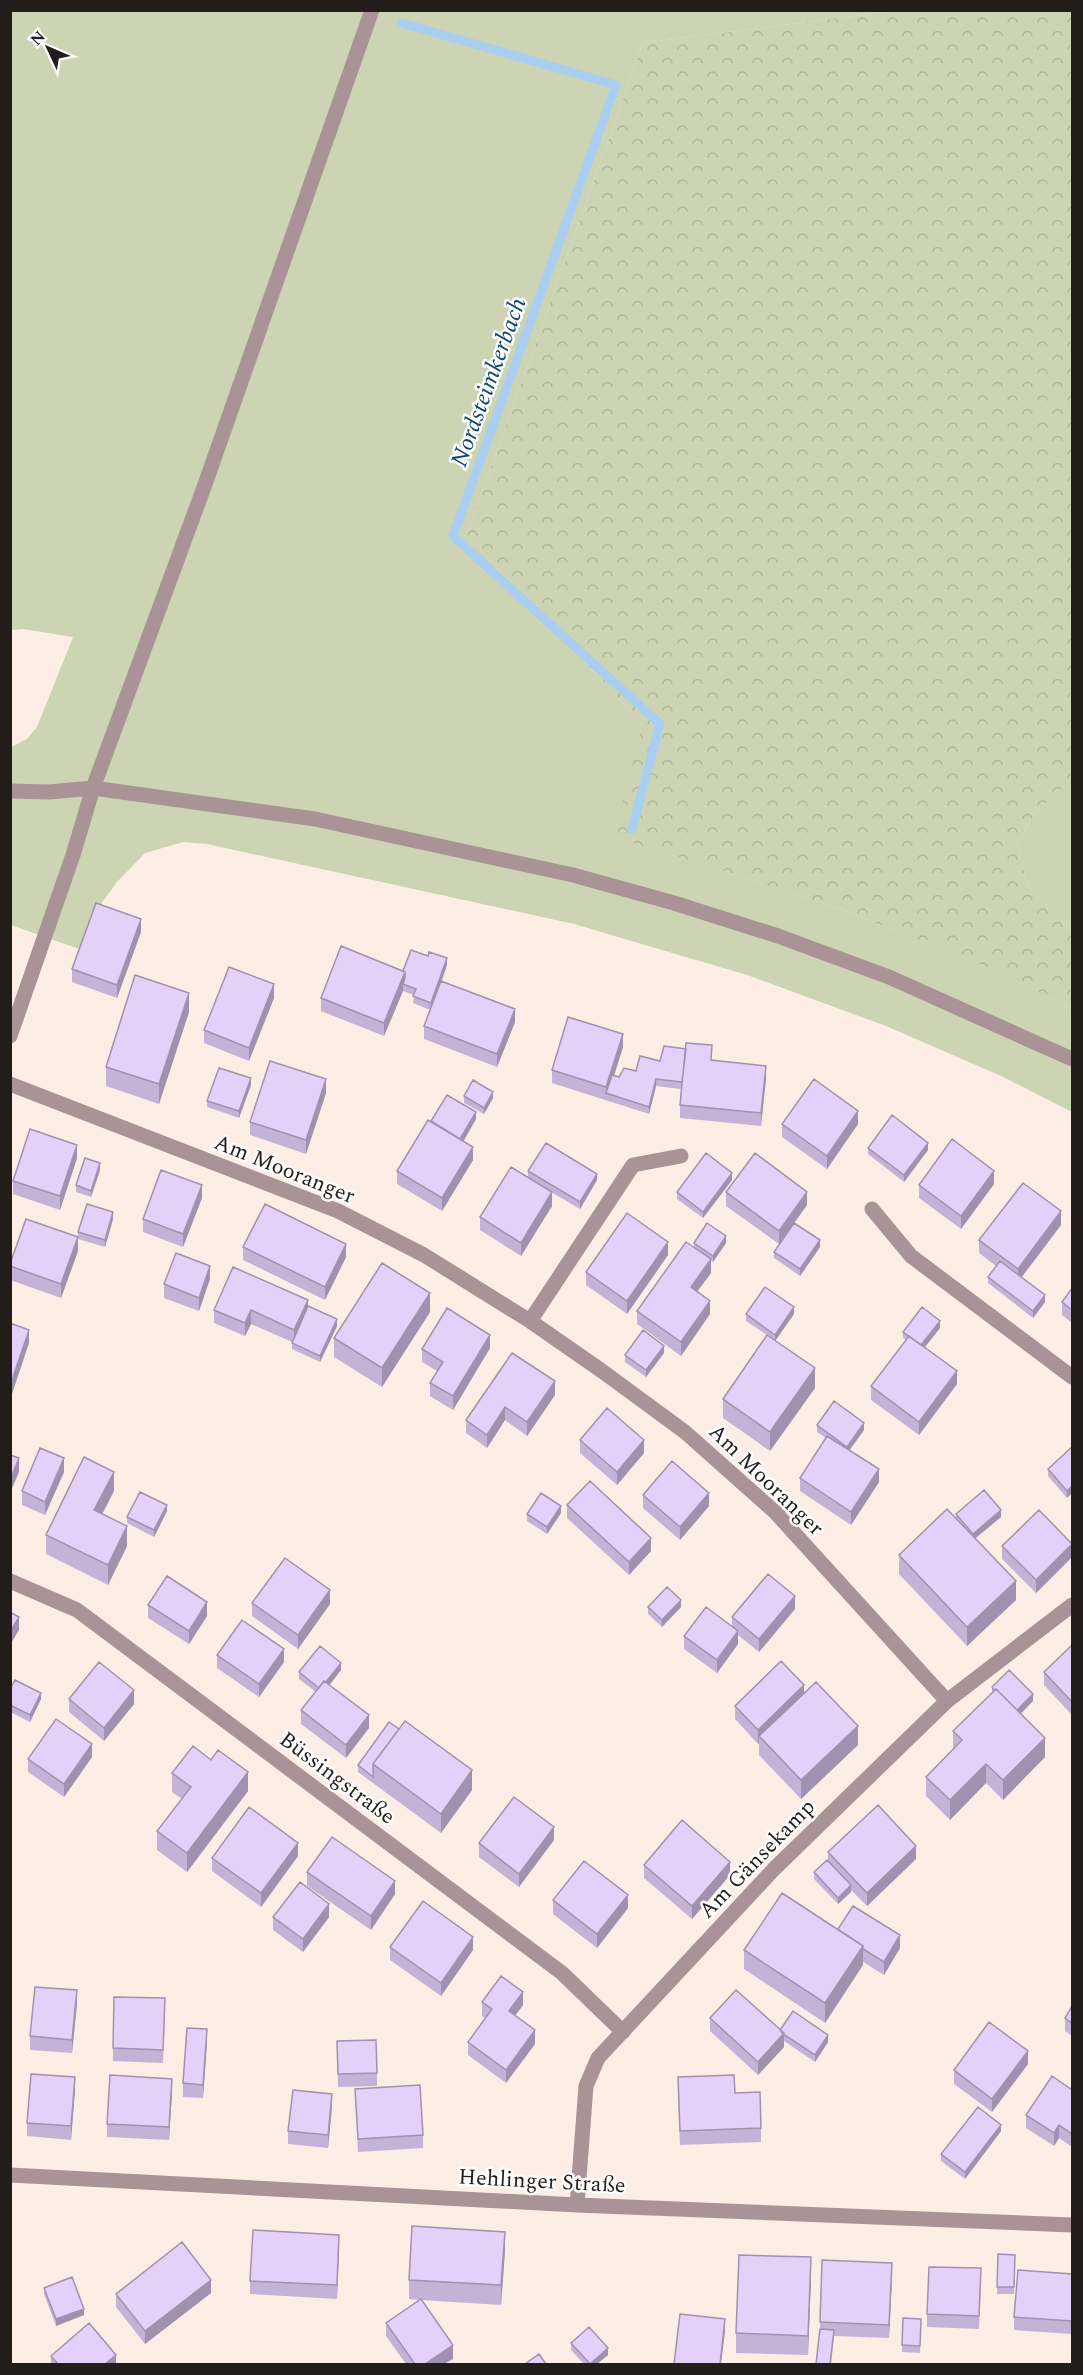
<svg xmlns="http://www.w3.org/2000/svg" width="1083" height="2375" viewBox="0 0 1083 2375" font-family="Spectral,serif">
  <defs>
    <pattern id="forest-crowns" width="20" height="18" patternUnits="userSpaceOnUse" patternTransform="scale(1.5)"><rect width="20" height="18" fill="#ccd4b4"/><path d="M2 6a3 3 0 1 1 6 0M12 15a3 3 0 1 1 6 0" fill="none" stroke="#afb69a"/></pattern>
  </defs>
  <rect width="100%" height="100%" fill="#fdeee5"/>
  <path fill="#ccd4b4" d="M11,11H892L643,43L467,535L642,724L615,837L841,909L988,967L1072,1009V1112L1001,1076L886,1026L747,975L574,924L207,844L183,842L145,853L117,882L96,911L79,949L11,925V747L27,739L37,727L73,637L23,629L11,630Z
    M1072,779V932L1028,886L1017,846L1034,814Z"/>
  <path fill="url(#forest-crowns)" d="M892,11H1072V779L1034,814L1017,846L1028,886L1072,932V1009L987,967L841,909L614,837L642,724L467,535L643,43Z"/>
  <g fill="none" stroke-linecap="round" stroke-linejoin="round">
    <path stroke="#a9ceef" stroke-width="9" d="M402,23L616,85L453,536L660,724L632,829"/>
    <path stroke="#a99397" stroke-width="15" d="M10,1084L338,1211L424,1255L530,1321L602,1371L685,1432L775,1512L947,1701
      M872,1209L911,1256L1072,1377
      M530,1321L633,1165L681,1156
      M10,1581L77,1610L562,1973L623,2032
      M10,2175L577,2205L1072,2225
      M577,2205L586,2086L598,2058L774,1869L947,1701L1072,1605"/>
    <path stroke="#a99397" stroke-width="15" d="M10,791L49,792L93,788L315,819L573,875L674,903L778,936L889,977L1072,1059
      M10,1036L73,855L93,788L203,490L372,10"/>
  </g>
  <path fill="#c5b3d7" d="M141,932L117,998L72,982V969Z
    M447,965L442,981L515,1022L497,1067L424,1039V1026L430,1010L413,1003L414,995L403,991L384,1036L321,1011V998L403,971Z
    M274,998L249,1061L204,1043V1030Z
    M189,1012L159,1104L106,1086V1067Z
    M623,1047L614,1076L619,1077L636,1071L660,1061L712,1060L766,1079L761,1126L680,1118V1105L681,1089L656,1086L649,1114L552,1083V1070Z
    M251,1085L239,1118L207,1107V1101Z
    M326,1093L306,1154L250,1135V1122Z
    M464,1096L493,1098L484,1114L464,1103Z
    M476,1119L463,1141L473,1160L442,1211L397,1184V1171L431,1121Z
    M782,1124H858L827,1169L782,1137Z
    M868,1148L928,1150L904,1182L868,1154Z
    M77,1158L60,1210L13,1194V1181Z
    M100,1170L91,1197L76,1192V1185Z
    M528,1171L597,1180L580,1209L546,1189L552,1206L521,1256L480,1230V1217L528,1178Z
    M732,1180L703,1218L677,1199V1192Z
    M994,1184L961,1229L919,1198V1185Z
    M726,1192L807,1205L794,1223L820,1247L800,1276L774,1258V1252L793,1224L779,1244L726,1206Z
    M202,1198L183,1247L143,1232V1219Z
    M113,1219L105,1247L78,1239V1232Z
    M1061,1225L1021,1278L1045,1302L1033,1318L988,1283V1277L996,1266L979,1253V1240Z
    M694,1243H726L713,1262L711,1261V1273L697,1291L710,1314L681,1356L637,1324V1311L694,1248Z
    M243,1247L346,1257L325,1300L243,1260Z
    M78,1251L61,1298L10,1280V1264Z
    M668,1255L627,1314L586,1285V1272Z
    M210,1279L199,1311L164,1298V1284Z
    M1072,1288V1323L1062,1315V1302Z
    M308,1306L337,1326L320,1362L292,1349V1342L251,1324L245,1336L214,1323V1310Z
    M430,1312L382,1387L334,1357V1338Z
    M746,1314H794L775,1341L815,1388L770,1451L723,1418V1399L767,1335L746,1321Z
    M940,1328L925,1347L957,1384L919,1435L871,1400V1386L906,1340L903,1338V1332Z
    M490,1348L453,1410L430,1396V1383L437,1371L422,1362V1349Z
    M664,1353L646,1377L625,1362V1355Z
    M555,1381V1395L527,1436L505,1420L487,1448L466,1433V1420Z
    M817,1425L864,1430L850,1450L879,1482L851,1525L800,1491V1478L826,1438L817,1432Z
    M580,1440L644,1453L617,1485L580,1453Z
    M1072,1447L1067,1498L1048,1476V1469Z
    M64,1472L45,1515L22,1505V1491Z
    M114,1491L102,1514L127,1546L108,1585L46,1554V1535Z
    M643,1495L709,1506L680,1540L643,1508Z
    M567,1505L651,1551L629,1575L567,1518Z
    M167,1511L154,1537L127,1523V1517Z
    M561,1513L547,1534L527,1521V1514Z
    M956,1514L1001,1517L976,1538L1016,1600L967,1646L899,1574V1555L956,1518Z
    M1002,1546L1072,1557L1036,1593L1002,1559Z
    M252,1603L330,1604L298,1649L252,1616Z
    M148,1605L207,1616L189,1644L148,1618Z
    M648,1607H681L662,1627L648,1614Z
    M795,1609L759,1652L738,1635V1644L717,1673L684,1649V1636L732,1627V1617Z
    M1072,1645V1715L1044,1685V1672Z
    M217,1655L284,1662L259,1697L217,1668Z
    M341,1670L329,1685L369,1728L346,1758L301,1724V1710L316,1692L299,1679V1672Z
    M992,1687L1033,1701L1021,1714L1045,1757L1003,1800L986,1783L950,1820L926,1796V1777L953,1749V1731L992,1693Z
    M10,1689L41,1699L30,1722L10,1712Z
    M804,1694L858,1745L801,1799L759,1755V1743L758,1744L735,1719V1706Z
    M69,1699L134,1704L104,1741L69,1712Z
    M399,1729L472,1790L441,1833L358,1772V1765Z
    M92,1757L64,1797L28,1772V1759Z
    M172,1773L248,1791L187,1872L157,1850V1831L182,1799L172,1792Z
    M554,1840L519,1887L479,1857V1843Z
    M828,1852L916,1859L867,1906L851,1890V1892L838,1904L814,1879V1872L828,1861Z
    M298,1856L261,1907L212,1871V1858Z
    M644,1865L730,1875L692,1919L644,1878Z
    M307,1872L395,1894L371,1930L307,1886Z
    M553,1900L628,1908L597,1948L553,1914Z
    M273,1917H329L303,1952L273,1930Z
    M838,1929L900,1948L884,1975L863,1962V1965L825,2023L744,1969V1950Z
    M390,1947L473,1950L441,1996L390,1960Z
    M482,2002L523,2005L515,2016L535,2044L506,2083L468,2055V2042L485,2018L482,2016Z
    M77,2004L72,2053L30,2050V2036Z
    M1072,2006V2036L1065,2031V2018Z
    M165,2012L163,2063L113,2061V2048Z
    M710,2018L780,2030L828,2042L815,2062L784,2041V2047L758,2075L710,2031Z
    M337,2041L377,2073V2086L338,2087Z
    M207,2042L203,2098L183,2097V2083Z
    M1028,2064L992,2112L954,2084V2070Z
    M355,2089L423,2135V2148L358,2152Z
    M75,2090L71,2140L27,2136V2123Z
    M678,2090L735,2093L761,2128V2142L680,2145Z
    M1072,2090V2147L1059,2138L1054,2146L1026,2128V2115Z
    M172,2092L169,2140L107,2137V2124Z
    M332,2107L328,2148L288,2144V2131Z
    M1001,2131L965,2179L941,2161V2154Z
    M339,2248L337,2299L250,2294V2281Z
    M505,2251L501,2305L421,2300L453,2359L444,2364H406L386,2336V2323L419,2300L409,2299V2280Z
    M998,2254L1015,2255L1014,2294H997Z
    M822,2260L892,2277L889,2338L834,2336L831,2364H816L820,2329Z
    M1072,2274V2334L1014,2330V2317Z
    M811,2277L808,2355L736,2353V2333Z
    M981,2281L979,2329L927,2327V2314Z
    M44,2288L84,2315L56,2326L44,2294Z
    M211,2293L145,2344L116,2307V2294Z
    M921,2319L920,2353L902,2352V2345Z
    M571,2343L608,2355L597,2364H584L571,2350Z
    M51,2356L116,2364H51Z"/>
  <path fill="#a092af" d="M141,919V932L117,998V985Z
    M447,958V965L431,1010V1003Z
    M405,972V985L403,984V991L384,1036V1023Z
    M274,984V998L249,1061V1048Z
    M189,993V1012L159,1104V1084Z
    M515,1009V1022L497,1067V1054Z
    M623,1034V1047L608,1094L606,1093V1087Z
    M766,1066V1079L761,1126V1113Z
    M251,1078V1085L239,1118V1111Z
    M326,1079V1093L306,1154V1140Z
    M656,1079V1086L649,1114V1107Z
    M493,1092V1098L484,1114V1108Z
    M858,1111V1124L827,1169V1156Z
    M476,1112V1119L458,1151V1144Z
    M928,1143V1150L904,1182V1175Z
    M77,1145V1158L60,1210V1196Z
    M473,1147V1160L442,1211V1198Z
    M100,1163V1170L91,1197V1191Z
    M994,1171V1184L961,1229V1216Z
    M732,1173V1180L703,1218V1212Z
    M597,1174V1180L580,1209V1202Z
    M202,1185V1198L183,1247V1234Z
    M552,1192V1206L521,1256V1243Z
    M807,1192V1205L779,1244V1231Z
    M1061,1211V1225L1018,1282V1269Z
    M113,1212V1219L105,1247V1240Z
    M726,1236V1243L713,1262V1256Z
    M78,1237V1251L61,1298V1284Z
    M820,1240V1247L800,1276V1269Z
    M668,1242V1255L627,1314V1301Z
    M346,1244V1257L325,1300V1287Z
    M711,1259V1273L691,1300V1287Z
    M210,1266V1279L199,1311V1298Z
    M430,1293V1312L382,1387V1368Z
    M1045,1295V1302L1033,1318V1311Z
    M308,1300V1313L294,1343V1330Z
    M710,1301V1314L681,1356V1342Z
    M794,1307V1314L775,1341V1335Z
    M251,1310V1324L245,1336V1323Z
    M337,1319V1326L320,1362V1356Z
    M940,1321V1328L921,1352V1345Z
    M29,1330V1343L12,1394V1380Z
    M490,1335V1348L453,1410V1396Z
    M664,1346V1353L646,1377V1370Z
    M815,1368V1388L770,1451V1432Z
    M957,1371V1384L919,1435V1422Z
    M555,1381V1395L527,1436V1422Z
    M505,1407V1420L487,1448V1435Z
    M864,1423V1430L847,1453V1447Z
    M644,1440V1453L617,1485V1472Z
    M19,1458V1472L10,1493V1480Z
    M64,1458V1472L45,1515V1502Z
    M879,1469V1482L851,1525V1512Z
    M114,1472V1491L94,1530V1510Z
    M1072,1486V1493L1067,1498V1491Z
    M709,1493V1506L680,1540V1527Z
    M167,1505V1511L154,1537V1530Z
    M561,1506V1513L547,1534V1527Z
    M1001,1510V1517L973,1540V1534Z
    M127,1526V1546L108,1585V1565Z
    M651,1538V1551L629,1575V1562Z
    M1072,1544V1557L1036,1593V1580Z
    M1016,1581V1600L967,1646V1627Z
    M330,1590V1604L298,1649V1635Z
    M795,1596V1609L759,1652V1639Z
    M681,1600V1607L662,1627V1620Z
    M207,1602V1616L189,1644V1631Z
    M19,1617V1630L10,1645V1632Z
    M738,1631V1644L717,1673V1660Z
    M284,1649V1662L259,1697V1684Z
    M341,1663V1670L321,1696V1689Z
    M804,1685V1698L759,1736V1743L758,1744V1730Z
    M134,1690V1704L104,1741V1728Z
    M41,1693V1699L30,1722V1715Z
    M1033,1694V1701L1016,1718V1712Z
    M369,1715V1728L346,1758V1745Z
    M858,1726V1745L801,1799V1780Z
    M1045,1738V1757L1003,1800V1780Z
    M92,1744V1757L64,1797V1784Z
    M986,1764V1783L950,1820V1800Z
    M472,1770V1790L441,1833V1814Z
    M248,1772V1791L187,1872V1853Z
    M554,1827V1840L519,1887V1874Z
    M298,1843V1856L261,1907V1893Z
    M916,1846V1859L867,1906V1893Z
    M730,1862V1875L692,1919V1906Z
    M395,1881V1894L371,1930V1916Z
    M851,1885V1892L838,1904V1898Z
    M628,1895V1908L597,1948V1934Z
    M329,1904V1917L303,1952V1939Z
    M900,1935V1948L884,1975V1962Z
    M473,1937V1950L441,1996V1983Z
    M863,1946V1965L825,2023V2003Z
    M77,1990V2004L72,2053V2040Z
    M523,1992V2005L509,2024V2011Z
    M207,2029V2042L203,2098V2085Z
    M535,2030V2044L506,2083V2070Z
    M784,2033V2047L758,2075V2062Z
    M828,2035V2042L815,2062V2055Z
    M1028,2051V2064L992,2112V2099Z
    M75,2077V2090L71,2140V2126Z
    M172,2079V2092L169,2140V2127Z
    M332,2094V2107L328,2148V2135Z
    M1001,2125V2131L965,2179V2172Z
    M1059,2125V2138L1054,2146V2133Z
    M505,2232V2251L501,2305V2285Z
    M339,2235V2248L337,2299V2285Z
    M811,2257V2277L808,2355V2336Z
    M892,2263V2277L889,2338V2325Z
    M211,2280V2293L145,2344V2331Z
    M84,2309V2315L56,2326V2319Z
    M725,2319V2332L721,2364H720Z
    M453,2345V2359L444,2364H425Z
    M608,2348V2355L597,2364H590Z
    M116,2355V2364H105Z"/>
  <path fill="#e5d0fa" stroke="#a092af" stroke-width="1.5" d="M96,903L141,919L117,985L72,969Z
    M341,946L405,972L384,1023L321,998Z
    M411,950L428,956L429,952L447,958L431,1003L413,996L416,989L403,984L405,978V972L403,971Z
    M229,967L274,984L249,1048L204,1030Z
    M135,975L189,993L159,1084L106,1067Z
    M441,981L515,1009L497,1054L424,1026Z
    M568,1017L623,1034L606,1087L552,1070Z
    M686,1043L712,1045L711,1060L766,1066L761,1113L680,1105Z
    M664,1046L686,1049L682,1082L656,1079L649,1107L606,1093L612,1075L619,1077L624,1068L636,1071L640,1056L660,1061Z
    M270,1061L326,1079L306,1140L250,1122Z
    M219,1068L251,1078L239,1111L207,1101Z
    M814,1079L858,1111L827,1156L782,1124Z
    M473,1080L493,1092L484,1108L464,1096Z
    M447,1095L476,1112L460,1139L431,1121Z
    M892,1115L928,1143L904,1175L868,1148Z
    M428,1120L473,1147L442,1198L397,1171Z
    M30,1129L77,1145L60,1196L13,1181Z
    M952,1139L994,1171L961,1216L919,1185Z
    M546,1143L597,1174L580,1202L528,1171Z
    M706,1153L732,1173L703,1212L677,1192Z
    M755,1153L807,1192L779,1231L726,1192Z
    M85,1158L100,1163L91,1191L76,1185Z
    M511,1167L552,1192L521,1243L480,1217Z
    M161,1170L202,1185L183,1234L143,1219Z
    M1023,1183L1061,1211L1018,1269L979,1240Z
    M87,1204L113,1212L105,1240L78,1232Z
    M265,1204L346,1244L325,1287L243,1247Z
    M627,1213L668,1242L627,1301L586,1272Z
    M26,1219L78,1237L61,1284L10,1266V1264Z
    M707,1223L726,1236L713,1256L694,1243Z
    M794,1223L820,1240L800,1269L774,1252Z
    M686,1242L711,1259L691,1287L710,1301L681,1342L637,1311Z
    M176,1253L210,1266L199,1298L164,1284Z
    M1000,1261L1045,1295L1033,1311L988,1277Z
    M382,1263L430,1293L382,1368L334,1338Z
    M233,1267L308,1300L294,1330L251,1310L245,1323L214,1310Z
    M765,1287L794,1307L775,1335L746,1314Z
    M1072,1288V1310L1062,1302Z
    M308,1306L337,1319L320,1356L292,1343Z
    M922,1307L940,1321L921,1345L903,1332Z
    M447,1308L490,1335L453,1396L430,1383L443,1362L422,1349Z
    M10,1323L29,1330L12,1380H10Z
    M643,1330L664,1346L646,1370L625,1355Z
    M767,1335L815,1368L770,1432L723,1399Z
    M909,1336L957,1371L919,1422L871,1386Z
    M512,1353L555,1381L527,1422L505,1407L487,1435L466,1420Z
    M834,1401L864,1423L847,1447L817,1425Z
    M607,1408L644,1440L617,1472L580,1440Z
    M827,1436L879,1469L851,1512L800,1478Z
    M1072,1447V1486L1067,1491L1048,1469Z
    M40,1448L64,1458L45,1502L22,1491Z
    M10,1455L19,1458L10,1480Z
    M84,1457L114,1472L94,1510L127,1526L108,1565L46,1535Z
    M672,1461L709,1493L680,1527L643,1495Z
    M590,1481L651,1538L629,1562L567,1505Z
    M984,1490L1001,1510L973,1534L956,1514Z
    M140,1492L167,1505L154,1530L127,1517Z
    M541,1493L561,1506L547,1527L527,1514Z
    M947,1509L1016,1581L967,1627L899,1555Z
    M1039,1510L1072,1544L1036,1580L1002,1546Z
    M285,1558L330,1590L298,1635L252,1603Z
    M768,1574L795,1596L759,1639L732,1617Z
    M167,1576L207,1602L189,1631L148,1605Z
    M667,1587L681,1600L662,1620L648,1607Z
    M706,1607L738,1631L717,1660L684,1636Z
    M10,1612L19,1617L10,1632Z
    M242,1620L284,1649L259,1684L217,1655Z
    M1072,1645V1702L1044,1672Z
    M320,1646L341,1663L326,1682L324,1681L319,1688L299,1672Z
    M781,1661L804,1685L758,1730L735,1706Z
    M99,1662L134,1690L104,1728L69,1699Z
    M1009,1670L1033,1694L1017,1710L996,1689L994,1690L992,1687Z
    M15,1680L41,1693L30,1715L10,1705V1689Z
    M324,1681L369,1715L346,1745L301,1710Z
    M816,1682L858,1726L801,1780L759,1736Z
    M996,1689L1045,1738L1003,1780L986,1764L950,1800L926,1777L962,1740L953,1731Z
    M56,1719L92,1744L64,1784L28,1759Z
    M405,1721L472,1770L441,1814L373,1764Z
    M389,1722L399,1729L373,1764V1777L358,1765Z
    M193,1746L211,1760L218,1750L248,1772L187,1853L157,1831L191,1787L172,1773Z
    M514,1797L554,1827L519,1874L479,1843Z
    M878,1805L916,1846L867,1893L828,1852Z
    M249,1807L298,1843L261,1893L212,1858Z
    M682,1820L730,1862L692,1906L644,1865Z
    M332,1837L395,1881L371,1916L307,1872Z
    M827,1860L851,1885L838,1898L814,1872Z
    M584,1861L628,1895L597,1934L553,1900Z
    M300,1882L329,1904L303,1939L273,1917Z
    M782,1893L863,1946L825,2003L744,1950Z
    M423,1901L473,1937L441,1983L390,1947Z
    M853,1906L900,1935L884,1962L863,1949V1946L838,1929Z
    M501,1976L523,1992L509,2011L535,2030L506,2070L468,2042L492,2009L482,2002Z
    M35,1987L77,1990L72,2040L30,2036Z
    M736,1990L784,2033L758,2062L710,2018Z
    M114,1997L165,1998L163,2050L113,2048Z
    M1072,2006V2023L1065,2018Z
    M793,2011L828,2035L815,2055L783,2034L780,2030Z
    M989,2022L1028,2051L992,2099L954,2070Z
    M187,2028L207,2029L203,2085L183,2083Z
    M376,2040L377,2073L338,2074L337,2041Z
    M31,2074L75,2077L71,2126L27,2123Z
    M110,2075L172,2079L169,2127L107,2124Z
    M734,2075L735,2093L760,2092L761,2128L680,2131L678,2077Z
    M1052,2076L1072,2090V2134L1059,2125L1054,2133L1026,2115Z
    M420,2085L423,2135L358,2139L355,2089Z
    M293,2090L332,2094L328,2135L288,2131Z
    M978,2107L1001,2125L965,2172L941,2154Z
    M412,2226L505,2232L501,2285L409,2280Z
    M253,2230L339,2235L337,2285L250,2281Z
    M182,2242L211,2280L145,2331L116,2294Z
    M998,2254L1015,2255L1014,2287H997Z
    M739,2255L811,2257L808,2336L736,2333Z
    M822,2260L892,2263L889,2325L820,2322Z
    M929,2267L981,2268L979,2316L927,2314Z
    M1018,2270L1072,2274V2321L1014,2317Z
    M72,2277L84,2309L56,2319L44,2288Z
    M421,2299L453,2345L425,2364H415L386,2323Z
    M680,2314L725,2319L720,2364H674Z
    M903,2318L921,2319L920,2346L902,2345Z
    M89,2323L116,2355L105,2364H58L51,2356Z
    M589,2327L608,2348L590,2364L571,2343Z
    M820,2329L834,2330L830,2364H816Z
    M539,2354L546,2364H525Z"/>
  <g text-anchor="middle" stroke-width="5" stroke-linejoin="round" paint-order="stroke">
    <g font-size="22" fill="#231d19" stroke="#fefefe">
      <text transform="translate(285 1168) rotate(22)" y="8">Am Mooranger</text>
      <text transform="translate(767 1479) rotate(44)" y="8">Am Mooranger</text>
      <text transform="translate(338 1777) rotate(37)" y="8">Büssingstraße</text>
      <text transform="translate(756 1858) rotate(-46)" y="8">Am Gänsekamp</text>
      <text transform="translate(542 2180) rotate(3)" y="8">Hehlinger Straße</text>
    </g>
    <g font-size="24" font-style="italic" fill="#0e4771" stroke="#fefefe">
      <text transform="translate(488 382) rotate(-70)" y="8">Nordsteimkerbach</text>
    </g>
  </g>
  <rect width="1083" height="2375" fill="none" stroke="#231d19" stroke-width="24"/>
  <g transform="translate(48 48) rotate(314)" stroke="#fefefe" stroke-width="4.5" paint-order="stroke">
  <path d="M0-4.5L10 22L0 15L-10 22Z" fill="#231d19"/>
  <text y="-9" font-size="16" font-weight="bold" text-anchor="middle" fill="#231d19">N</text>
  </g>
</svg>
